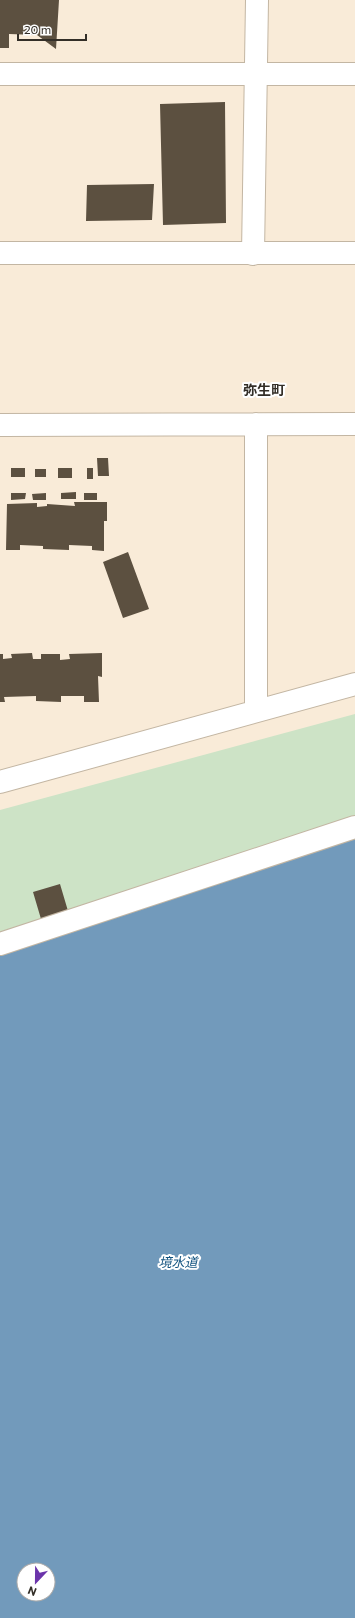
<svg xmlns="http://www.w3.org/2000/svg" width="355" height="1618" viewBox="0 0 355 1618" font-family="Commissioner,'Noto Sans JP',sans-serif">
  <rect width="100%" height="100%" fill="#f9ebd8"/>
  <path fill="#cde3c6" d="M355,714V836L0,952V810Z"/>
  <path fill="#729abb" fill-rule="evenodd" d="M355,838V1618H0V954ZM24,1570H48V1594H24Z"/>
  <path fill="#5c5040" d="M0,0H59L56,49L37,35L9,34V48H0Z
    M225,102L226,223L163,225L160,104Z
    M154,184L152,220L86,221L87,185Z
    M97,458H108L109,476H98Z
    M11,468H25V477H11Z
    M58,468H72V478H58Z
    M87,468H93V479H87Z
    M35,469H46V477H35Z
    M76,492V499H61V493Z
    M11,493H26L25,499L11,500Z
    M46,493V500H33L32,494Z
    M84,493H97V500H84Z
    M74,502H107V521H104V551L92,550V546L69,545V550L43,549V546L20,545V550H6L7,504L37,503V507L47,506V504L75,506Z
    M128,552L149,609L123,618L103,562Z
    M32,653L33,659H41V654H60V660L70,659L69,654L102,653V677L98,676L99,702H84V696H61V702L36,701V696L4,697L5,702H0V654H3V659L12,658L11,654Z
    M60,884L68,911L41,919L33,892Z"/>
  <g fill="none" stroke-linecap="round" stroke-linejoin="round">
    <g stroke="#c3b6a3" stroke-width="24">
      <path id="minor" d="M0,74H355
        M0,253H355
        M253,254L257,0
        M256,424V711
        M0,425L355,424
        M0,782L355,684
        M0,944L355,827"/>
    </g>
    <use href="#minor" stroke="#fff" stroke-width="22"/>
  </g>
  <g text-anchor="middle" stroke-width="4" stroke-linejoin="round" paint-order="stroke">
    <g font-size="13" font-style="italic" fill="#135480" stroke="#fff">
      <text x="178" y="1267">境水道</text>
    </g>
    <g font-size="14" font-weight="bold" fill="#332e27" stroke="#fff">
      <text x="264" y="395">弥生町</text>
    </g>
  </g>
  <g transform="translate(36 1582) rotate(202)"><circle r="19" fill="#ffffff" stroke="#adaba9"/>
  <path d="M0-3L7 15L0 10L-7 15Z" fill="#6b34ab"/>
  <text y="-6" font-size="11" font-weight="bold" text-anchor="middle" fill="#332e27">N</text>
  </g>
  <path d="M18 34v6h68v-6" fill="none" stroke="#332e27" stroke-width="2"/>
  <text x="24" y="34" font-size="12" fill="#332e27" stroke="#ffffff" stroke-width="3" paint-order="stroke">20 m</text>
</svg>
